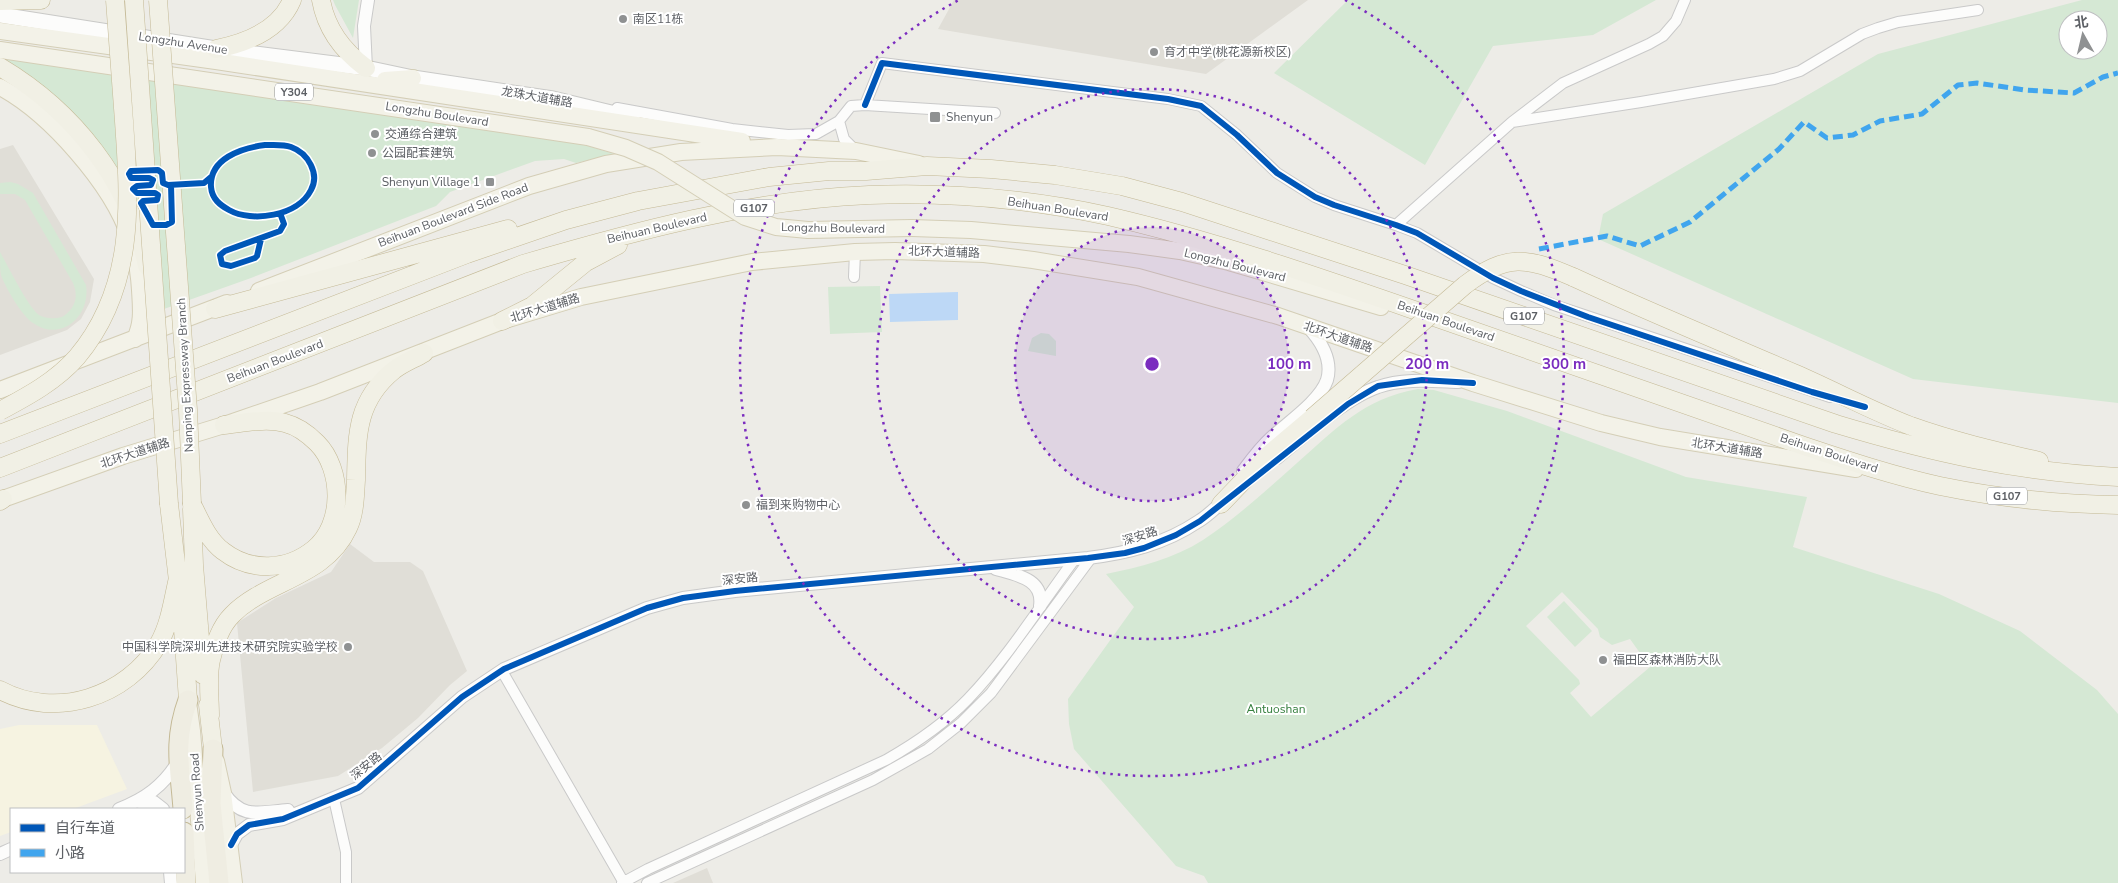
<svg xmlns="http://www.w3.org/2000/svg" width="2118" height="883" viewBox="0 0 2118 883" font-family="'Nunito Sans','Noto Sans SC',sans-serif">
  <rect width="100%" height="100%" fill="#edece7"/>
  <path fill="#f6f3e1" d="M19,725H97L127,789L73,809H11V832L0,836V729Z"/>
  <path fill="#e0ded7" d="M954,0H1308L1206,74L938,29Z
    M13,145L94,279L90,302L81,319L67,330L0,355V149Z
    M350,544L374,562H410L423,571L467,671L450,685L418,718L382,748L338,776L253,792L237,623L276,598L331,572Z
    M707,868L713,883H673Z"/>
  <path fill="#d5e8d4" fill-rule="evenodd" d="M333,0H359L353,38L335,5Z
    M1348,0H1656L1593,35L1493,46L1425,165L1274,73Z
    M2082,0H2118V403L1913,379L1598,239L1603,214L1878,54ZM2068,20H2098V50H2068Z
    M1,57L525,133L585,145L614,154L576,163L564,159L535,161L450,192L436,206L251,278L147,315L125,218L2,61Z
    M10,182L18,184L33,193L86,285C91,316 61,343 33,323C22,316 5,287 1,275C0,269 0,259 0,252C8,266 28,307 39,315C46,319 54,319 62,317C75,309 79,297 73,283L25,200L15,194H0V183Z
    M880,286L882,332L830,334L828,287Z
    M1041,333L1049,334L1056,341V356L1028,351L1032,338Z
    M1418,389L1434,390L1507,411L1686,477L1807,497L1793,547L1939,594L2020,631L2097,690L2118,714V883H1208L1204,876L1176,866L1074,749L1069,724L1068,699L1134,607L1106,574C1140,567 1173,559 1203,540C1236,518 1267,490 1297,463C1337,428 1363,399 1418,389ZM1562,592L1598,629L1600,637L1612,645L1630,639L1650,667L1591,717L1570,693L1580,684L1579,680L1526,626Z
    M1564,601L1592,631L1575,647L1547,617Z"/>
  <path fill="#bdd8f6" d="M958,292V320L890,322L889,294Z"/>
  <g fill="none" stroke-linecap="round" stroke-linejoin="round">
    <g stroke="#c9c9c9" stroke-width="12">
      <path id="minor" d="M865,105L882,63L1168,99L1201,106L1237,135L1277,173L1315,197L1334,205L1396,225L1417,233L1493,278L1521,291L1554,305L1830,397
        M617,108L732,129L788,135L816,134L839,121L851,106L865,105L995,113
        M839,121L844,139L856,151
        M1512,122L1641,102L1774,79L1800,71L1862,34L1878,28L1898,22L1978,10
        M1396,225L1512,122L1563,83L1649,44L1663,36L1676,21L1685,0
        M854,277L855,252
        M502,671L624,883
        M334,799L346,852V883
        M622,883L648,869L886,760C916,743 944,724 968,699C1008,657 1040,606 1074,560
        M647,883L873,780L928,749L961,723L991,693L1091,558"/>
    </g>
    <g stroke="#c9c9c9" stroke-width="14">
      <path id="tertiary" d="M366,68L364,26L368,0
        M1277,458C1303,437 1347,397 1378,387C1403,378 1432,381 1458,382
        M1243,471C1252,459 1260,448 1271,438C1287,423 1320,401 1327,380C1333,360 1320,340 1308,327
        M996,569C1017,575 1044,579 1040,606
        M224,793C242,820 260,812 288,810
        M139,802H154L163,809
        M119,809C145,799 163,786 178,762
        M231,845L237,834L249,825L283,819L358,788L462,697L504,669L647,608L683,598L735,591L1088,558C1128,553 1165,544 1199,521C1209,515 1217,506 1226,499
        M0,854L11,849
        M170,872L171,883"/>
    </g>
    <g stroke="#c9c9c7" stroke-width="17">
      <path id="secondary" d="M0,15L216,49L366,68L413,78L553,99L632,118"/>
    </g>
    <g stroke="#d4ceb6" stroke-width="18">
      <path id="primary" d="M0,31L216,61L742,141
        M0,50L588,137
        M385,80L413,78
        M0,87C49,113 112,184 130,238C136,254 139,273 140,290C141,308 143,322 135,339
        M912,228L971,230L1129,244L1180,251L1229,262L1381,307
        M259,291L529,186L606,164L681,152L777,147L856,151L919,164
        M0,390L227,303
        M0,500L123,456L224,425L320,392L502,321L581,297L752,262L855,252L895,251L984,254L1033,260L1138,277L1278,316L1473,383L1601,423L1660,437L1856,469
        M188,702L192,731L204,883
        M216,761L223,793L234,883"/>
    </g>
    <g stroke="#c4b995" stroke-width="19">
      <path id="trunk" d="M321,0C326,28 343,51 366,68
        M0,1L41,0
        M216,49C246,43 279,31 292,0
        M0,67C74,111 130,182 147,266
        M1573,277C1647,311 1722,342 1796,374C1835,391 1872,411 1911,426C1953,441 1996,451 2039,461
        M215,309L508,229
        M502,321L532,306L586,262L618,245
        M0,434L467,254L566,220L638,201L769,177L829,171H866L927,166L991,169L1055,175L1122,186L1182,202L1405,275L1836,424C1933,453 2017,472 2118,477
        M0,468L523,264C635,231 750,200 869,195C948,192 1030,199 1108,216C1212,240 1313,275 1414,310C1544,355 1674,401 1804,446C1849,461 1894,476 1940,486C1998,498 2059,504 2118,505
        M0,501L3,499
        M169,504L182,615L188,700
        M192,504C200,520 208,540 223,551C250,572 287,571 314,549C344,525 343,469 317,443C308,434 297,426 285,423C266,418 244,423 224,425
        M1221,504L1266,457L1312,418
        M192,509L194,565L203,675
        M0,690C56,720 127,697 159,643C170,624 173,599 178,578
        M208,705L213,749
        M210,716C210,698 207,677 211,660C215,644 220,627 232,615C266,580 325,578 348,528C355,514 355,495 356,480C357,435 356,401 394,370C403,363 414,359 424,353"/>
    </g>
    <g stroke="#c4b995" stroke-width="21">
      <path id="motorway" d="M213,749L211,804L219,883
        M183,809C180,768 173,741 188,700
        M184,832L186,883"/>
    </g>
    <use href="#minor" stroke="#fcfcfb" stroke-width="10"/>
    <use href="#tertiary" stroke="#fcfcfb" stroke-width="12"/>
    <use href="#secondary" stroke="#fcfcfb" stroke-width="15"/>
    <use href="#primary" stroke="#f3f2e8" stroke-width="16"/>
    <use href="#trunk" stroke="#f1f0e5" stroke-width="18"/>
    <use href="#motorway" stroke="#efede2" stroke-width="19"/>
    <g stroke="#d4ceb6" stroke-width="18" stroke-linecap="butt">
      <path id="primary-bridge" d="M588,137L626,148L658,162L745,217L776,227L808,230L912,228"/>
    </g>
    <g stroke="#c4b995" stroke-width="19" stroke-linecap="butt">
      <path id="trunk-bridge" d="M134,0L169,504
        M158,0L188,410L192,504
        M0,411C28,396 56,381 77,357C135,288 130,205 124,121C121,81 118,40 115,0
        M1312,418L1465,285C1507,253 1527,257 1573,277"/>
    </g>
    <use href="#primary-bridge" stroke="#f3f2e8" stroke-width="16"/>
    <use href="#trunk-bridge" stroke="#f1f0e5" stroke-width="18"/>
    <path stroke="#40a5ee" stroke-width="5" stroke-dasharray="10 5" stroke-linecap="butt" d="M1539,249L1607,236L1640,246L1690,222L1779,149L1804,122L1827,138L1853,135L1880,121L1922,114L1958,85L1977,83L2025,90L2074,93L2103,77L2118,73"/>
    <g stroke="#fff" stroke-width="9">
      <path id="cycleway" d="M865,105L882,63L1168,99L1201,106L1237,135L1277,173L1315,197L1334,205L1396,225L1417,233L1493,278L1521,291L1588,317L1812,392L1865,407
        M265,145C274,145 283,144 291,147C308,153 320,174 311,190C298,216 252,223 229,210C220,205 212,199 211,187C209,159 241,148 265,145Z
        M171,185L172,222L166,225H153L141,203L143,201L157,200L158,195L155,193H137L133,189L137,186L151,185L153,180L149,178H131L129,174L131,171L158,170L162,173L163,183L168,185L204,183L211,177
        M261,239L257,256L255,258L231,266L222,264L220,255L225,251L280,231L284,224L280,213
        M231,845L237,834L249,825L283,819L358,788L462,697L504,669L647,608L683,598L735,591L1088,558L1125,553L1144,548L1176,535L1200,521L1348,404L1378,386L1422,380L1473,383"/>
    </g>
    <use href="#cycleway" stroke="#0057b8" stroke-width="6"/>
  </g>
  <circle cx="1152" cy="364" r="137" fill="#7b2cbf" fill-opacity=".12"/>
  <g fill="none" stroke="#7b2cbf" stroke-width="2.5" stroke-dasharray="2.5 5">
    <circle cx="1152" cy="364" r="137"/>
    <circle cx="1152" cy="364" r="275"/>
    <path d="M1345 0A412 412 0 1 1 959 0"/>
  </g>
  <g fill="#8f9192" stroke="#fff" stroke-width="2">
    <circle cx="623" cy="19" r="5"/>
    <circle cx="1154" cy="52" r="5"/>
    <rect x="929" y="111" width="12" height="12" rx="2.5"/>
    <circle cx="375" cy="134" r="5"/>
    <circle cx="372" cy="153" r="5"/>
    <rect x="485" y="177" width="10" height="10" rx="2.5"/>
    <circle cx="746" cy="505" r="5"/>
    <circle cx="348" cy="647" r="5"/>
    <circle cx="1603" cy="660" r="5"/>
  </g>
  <g text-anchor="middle" stroke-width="4" stroke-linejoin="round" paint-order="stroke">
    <g fill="#fff" stroke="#8e9093" stroke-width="1">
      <rect x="275" y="83.5" width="38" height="17" rx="4"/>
      <rect x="734" y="199.5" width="40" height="17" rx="4"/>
      <rect x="1504" y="307.5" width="40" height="17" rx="4"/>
      <rect x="1987" y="487.5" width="40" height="17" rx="4"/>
    </g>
    <g font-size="11" font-weight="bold" fill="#5d6065">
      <text x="294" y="96">Y304</text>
      <text x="754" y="212">G107</text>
      <text x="1524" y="320">G107</text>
      <text x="2007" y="500">G107</text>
    </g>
    <g font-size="12" fill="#5d6065" stroke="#fff" text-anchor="start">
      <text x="633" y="23">南区11栋</text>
      <text x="1164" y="56">育才中学(桃花源新校区)</text>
      <text x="946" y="121">Shenyun</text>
      <text x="385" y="138">交通综合建筑</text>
      <text x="382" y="157">公园配套建筑</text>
      <text x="480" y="186" text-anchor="end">Shenyun Village 1</text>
      <text x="756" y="509">福到来购物中心</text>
      <text x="338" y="651" text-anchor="end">中国科学院深圳先进技术研究院实验学校</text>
      <text x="1613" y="664">福田区森林消防大队</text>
    </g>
    <g font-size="12" fill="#5d6065" stroke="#fff">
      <text transform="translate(183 43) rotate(9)" y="4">Longzhu Avenue</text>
      <text transform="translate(537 97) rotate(10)" y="4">龙珠大道辅路</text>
      <text transform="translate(437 114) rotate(9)" y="4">Longzhu Boulevard</text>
      <text transform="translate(1058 209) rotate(9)" y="4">Beihuan Boulevard</text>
      <text transform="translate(453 215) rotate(-21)" y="4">Beihuan Boulevard Side Road</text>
      <text transform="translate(657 228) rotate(-13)" y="4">Beihuan Boulevard</text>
      <text transform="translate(833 228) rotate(1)" y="4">Longzhu Boulevard</text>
      <text transform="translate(944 252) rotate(2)" y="4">北环大道辅路</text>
      <text transform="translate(1235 265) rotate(14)" y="4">Longzhu Boulevard</text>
      <text transform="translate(545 308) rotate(-17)" y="4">北环大道辅路</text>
      <text transform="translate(1446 321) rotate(19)" y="4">Beihuan Boulevard</text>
      <text transform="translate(1338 337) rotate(19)" y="4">北环大道辅路</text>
      <text transform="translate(275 361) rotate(-21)" y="4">Beihuan Boulevard</text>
      <text transform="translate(185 375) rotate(-93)" y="4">Nanping Expressway Branch</text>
      <text transform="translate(1727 448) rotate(9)" y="4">北环大道辅路</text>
      <text transform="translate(135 453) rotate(-18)" y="4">北环大道辅路</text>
      <text transform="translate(1829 453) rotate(18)" y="4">Beihuan Boulevard</text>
      <text transform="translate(1140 536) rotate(-18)" y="4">深安路</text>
      <text transform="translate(740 579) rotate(-6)" y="4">深安路</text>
      <text transform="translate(366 766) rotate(-39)" y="4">深安路</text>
      <text transform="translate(197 792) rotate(-94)" y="4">Shenyun Road</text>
    </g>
    <g font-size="12" fill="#388141" stroke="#fff">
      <text x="1276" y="713">Antuoshan</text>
    </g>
  </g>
  <circle cx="1152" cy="364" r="8" fill="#7b2cbf" stroke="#fff" stroke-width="2.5"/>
  <g font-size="15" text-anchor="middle" font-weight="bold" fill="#7b2cbf" stroke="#fff" stroke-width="4" stroke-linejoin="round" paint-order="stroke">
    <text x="1289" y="369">100 m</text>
    <text x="1427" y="369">200 m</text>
    <text x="1564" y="369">300 m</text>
  </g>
  <rect x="10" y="808" width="175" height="65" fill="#ffffff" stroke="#bebfc1"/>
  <rect x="20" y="824" width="25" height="8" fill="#0057b8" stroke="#bebfc1"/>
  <text x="55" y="833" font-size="15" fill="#5d6065">自行车道</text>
  <rect x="20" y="849" width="25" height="8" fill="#40a5ee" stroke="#bebfc1"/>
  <text x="55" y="858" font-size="15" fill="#5d6065">小路</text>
  <g transform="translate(2083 35) rotate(352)"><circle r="24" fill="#ffffff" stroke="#bebfc1"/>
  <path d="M0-4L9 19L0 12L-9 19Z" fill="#8f9192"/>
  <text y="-8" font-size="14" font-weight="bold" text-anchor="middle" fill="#5d6065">北</text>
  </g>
</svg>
